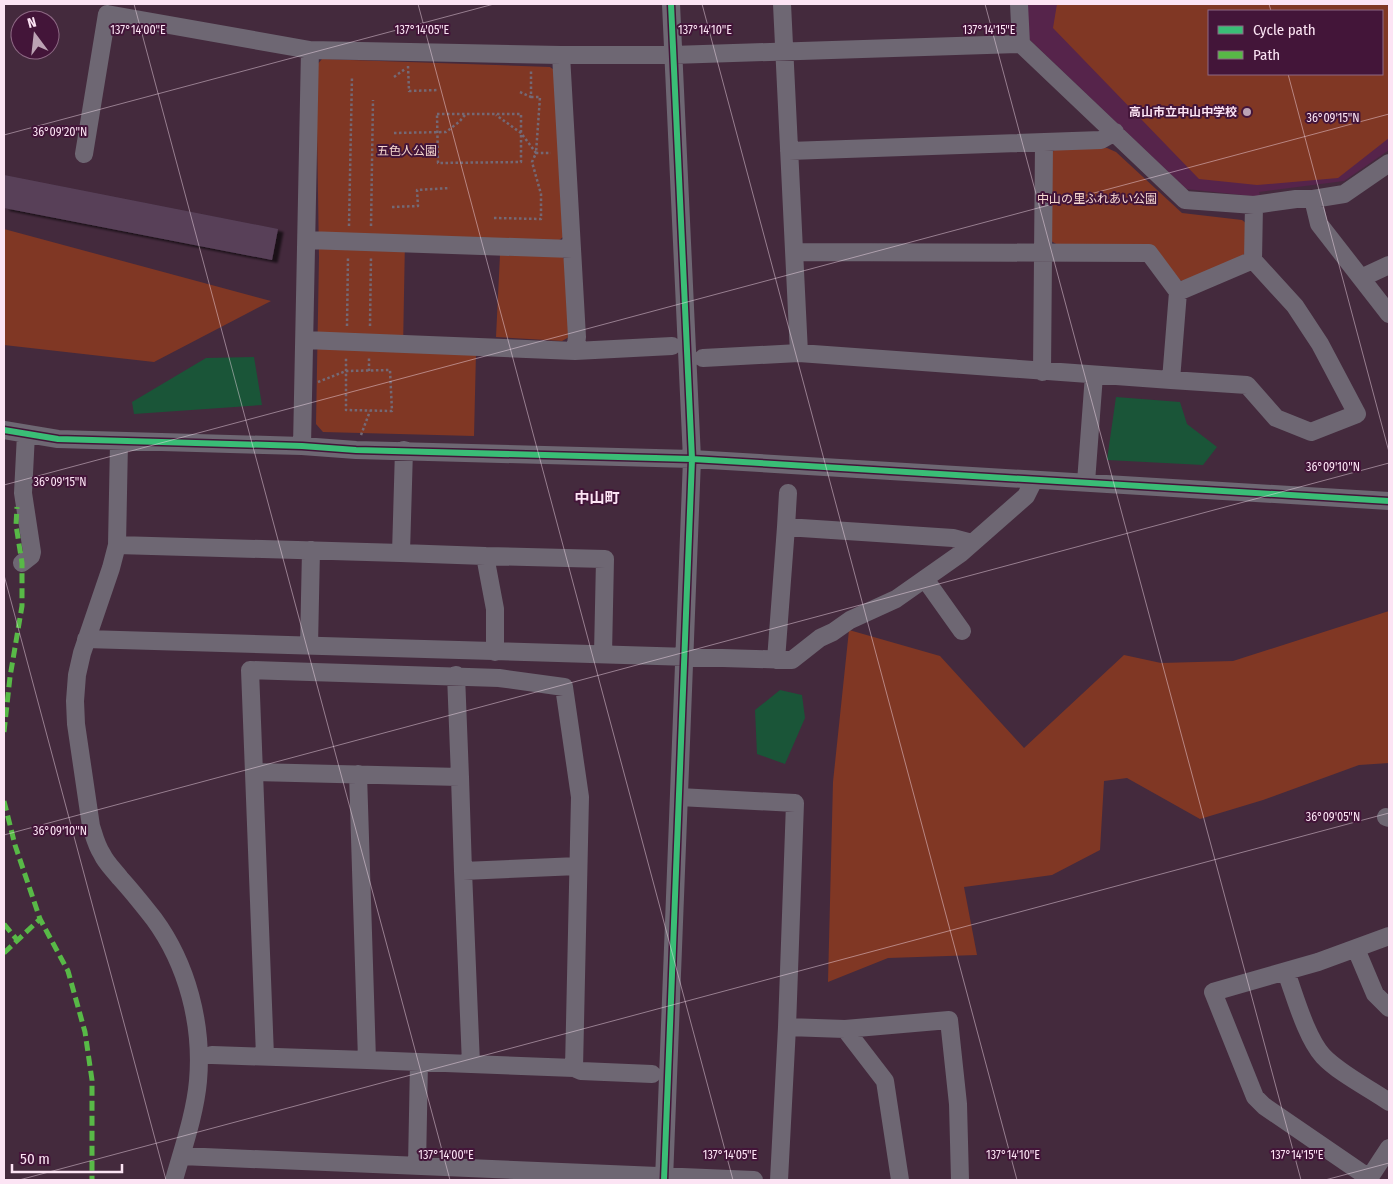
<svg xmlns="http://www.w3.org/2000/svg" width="1393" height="1184" viewBox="0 0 1393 1184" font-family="'Fira Sans Condensed','Noto Sans JP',sans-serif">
  <defs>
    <filter id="shadow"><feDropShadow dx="5.5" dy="3" stdDeviation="1" flood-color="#0009"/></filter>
  </defs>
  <rect width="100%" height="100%" fill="#442a3d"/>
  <path fill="#56244b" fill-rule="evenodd" d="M1026,4H1389V150L1344,181L1259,192L1261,197L1186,189L1029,39ZM1209,11H1382V74H1209Z"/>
  <path fill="#803724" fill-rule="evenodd" d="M1057,4H1386L1389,7V138L1338,178L1257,185L1199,179L1053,28ZM1209,11H1382V74H1209Z
    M322,59L550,67L554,70L563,237L558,241L405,239L403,349L476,352L474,436L323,432L316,424L319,257L316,66Z
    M1107,148L1116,152L1182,213L1242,220L1247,224L1246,251L1242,257L1185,282L1177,279L1151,246L1058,245L1051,241V153L1056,149Z
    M4,229L271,301L154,362L4,345Z
    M500,255L562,256L565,261L569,337L562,341L496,337Z
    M1389,611V763L1359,765L1263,800L1200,819L1127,778L1104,781L1100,850L1052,875L964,887L977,955L888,958L828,982L833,782L849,630L940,656L1024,748L1124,655L1161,663L1233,661Z"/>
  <path fill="#1a5538" d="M254,357L262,405L134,414L132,402L206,358Z
    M1116,397L1180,402L1187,424L1217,447L1203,465L1107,460Z
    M780,690L802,695L805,718L785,764L757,754L755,710Z"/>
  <path fill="#584159" filter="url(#shadow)" d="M4,175L278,229L272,260L4,208Z"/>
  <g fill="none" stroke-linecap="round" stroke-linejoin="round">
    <path stroke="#746975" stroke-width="2.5" stroke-dasharray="2.5 2.5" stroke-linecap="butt" d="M408,66L409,91L438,90
      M394,77L405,69
      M520,92L531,97V70
      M531,97H540L536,153H551
      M437,114H521V162L438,163Z
      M394,133L446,132L459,122L466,114
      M392,207L418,206L417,190L450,188
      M494,218L541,219V194L532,162L536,153L521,133L496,115
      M349,226L352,76
      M371,226L373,100
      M347,326L348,257
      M370,326L371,257
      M369,371V357
      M318,382L346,371L390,370L392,411L346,410V357
      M361,435L370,411"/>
    <path stroke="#6e6773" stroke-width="18" d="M782,4L799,353L1171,380L1178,292L1253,260L1254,205
      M1019,4L1021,44L1185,200L1254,205L1296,199H1313L1344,194L1389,163
      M789,151L1101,140L1115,132
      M84,154L107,14L310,50L561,55H672L1021,44
      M1313,199L1319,224L1389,314
      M307,240L572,249
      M795,252L1149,253L1178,292
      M1361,278L1389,265
      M305,340L575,351L577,337L561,55
      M575,351L672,346
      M703,358L799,353
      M1042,372L1044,143
      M1171,380L1247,385L1276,418L1311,432L1357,414L1320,344L1295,306L1253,260
      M4,430L58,439L302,446L356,450L692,459L1389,501
      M119,442L117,545L111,568L82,653L77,675L75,701L76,724L91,826C94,835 96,845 102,854C106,863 114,870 120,878C132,891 143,905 154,919C187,964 203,1024 198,1081C195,1114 183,1148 174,1180
      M302,446L310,50
      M1086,482L1094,375
      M786,527L788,493
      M117,545L401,553L404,450
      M401,553L485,556L495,609V652
      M485,556L605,559L603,654
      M22,563L31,556L32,552L23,493L26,434
      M925,579L962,631
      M86,639L792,660L820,638L833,632L850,620L896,599L960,554L1026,496L1034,480
      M309,646L311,550
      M776,660L786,527L953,538L972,543
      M456,675L460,777
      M254,772L460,777L463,871L578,866
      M358,774L367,1060
      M679,797L795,803L787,1027L845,1029L885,1081L900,1180
      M1386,817L1389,818
      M463,871L471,1064
      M1356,949L1375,994L1389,1008
      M1286,972C1295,996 1306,1037 1323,1056C1340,1074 1369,1088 1389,1102
      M845,1029L949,1020L958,1104L960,1180
      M212,1055L367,1060L574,1068L581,1071L652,1074
      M265,1056L250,670L499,678L564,687L580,797L574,1068
      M181,1156L754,1180
      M417,1166L419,1062
      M1369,1178L1264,1106L1255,1097L1213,992L1318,962L1389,936
      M664,1180L692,459L671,4
      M779,1180L787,1027
      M1368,1180L1389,1148"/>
    <path stroke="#58b947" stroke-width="5" stroke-dasharray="10 5" stroke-linecap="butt" d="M4,732L10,677L22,606V563L16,525L17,507
      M4,801L15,845L40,919L68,971L85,1032L92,1080V1180
      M4,924L18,941
      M4,953L40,919"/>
    <g stroke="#431539" stroke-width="9">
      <path id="cycleway" d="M4,430L58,439L302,446L356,450L692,459L1389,501
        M664,1180L692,459L671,4"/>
    </g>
    <use href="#cycleway" stroke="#3abd76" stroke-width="6"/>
  </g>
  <path fill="none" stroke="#fce4f4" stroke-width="1" stroke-opacity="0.45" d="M134,4L450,1180M418,4L733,1180M702,4L1017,1180M985,4L1301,1180M1269,4L1271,11M1288,74L1389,452M4,135L494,4M4,485L1389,114M4,575L166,1180M4,835L1389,463M19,1180L1389,813M1325,1180L1389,1163"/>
  <circle fill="#bca3b4" stroke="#431539" stroke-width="2" cx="1247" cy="112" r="5"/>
  <g text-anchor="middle" stroke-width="4" stroke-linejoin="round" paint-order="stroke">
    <g font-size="12" font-weight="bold" fill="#fce4f4" stroke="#431539" text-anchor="end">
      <text x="1237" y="116">高山市立中山中学校</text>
    </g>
    <g font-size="12" fill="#f5d8cf" stroke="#431539">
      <text x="407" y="155">五色人公園</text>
      <text x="1097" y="203">中山の里ふれあい公園</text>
    </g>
    <g font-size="15" font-weight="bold" fill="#fce4f4" stroke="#431539">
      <text x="597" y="503">中山町</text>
    </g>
  </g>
  <g font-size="12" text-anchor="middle" fill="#fce4f4" stroke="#431539" stroke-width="4" stroke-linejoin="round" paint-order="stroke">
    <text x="138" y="34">137°14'00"E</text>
    <text x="422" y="34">137°14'05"E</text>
    <text x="705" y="34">137°14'10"E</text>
    <text x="989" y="34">137°14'15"E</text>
    <text x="1333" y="122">36°09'15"N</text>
    <text x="60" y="136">36°09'20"N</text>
    <text x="1333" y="471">36°09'10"N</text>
    <text x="60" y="486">36°09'15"N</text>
    <text x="1333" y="821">36°09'05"N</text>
    <text x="60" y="835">36°09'10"N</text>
    <text x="446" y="1159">137°14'00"E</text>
    <text x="730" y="1159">137°14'05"E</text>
    <text x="1013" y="1159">137°14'10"E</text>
    <text x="1297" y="1159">137°14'15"E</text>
  </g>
  <rect width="1393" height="1184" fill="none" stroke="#fce4f4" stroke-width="10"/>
  <rect x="1208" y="10" width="175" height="65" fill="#431539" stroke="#8d6884"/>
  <rect x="1218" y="26" width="25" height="8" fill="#3abd76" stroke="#8d6884"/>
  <text x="1253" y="35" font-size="15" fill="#fce4f4">Cycle path</text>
  <rect x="1218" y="51" width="25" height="8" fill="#58b947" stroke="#8d6884"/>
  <text x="1253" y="60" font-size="15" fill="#fce4f4">Path</text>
  <g transform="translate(35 35) rotate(345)"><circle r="24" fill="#431539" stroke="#8d6884"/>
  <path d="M0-4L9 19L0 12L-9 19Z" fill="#bca3b4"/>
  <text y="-8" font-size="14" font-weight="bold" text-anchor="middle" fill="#fce4f4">N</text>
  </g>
  <path d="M12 1164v8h110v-8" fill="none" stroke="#fce4f4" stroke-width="2.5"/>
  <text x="20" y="1164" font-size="15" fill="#fce4f4" stroke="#431539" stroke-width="4" paint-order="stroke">50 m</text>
</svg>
